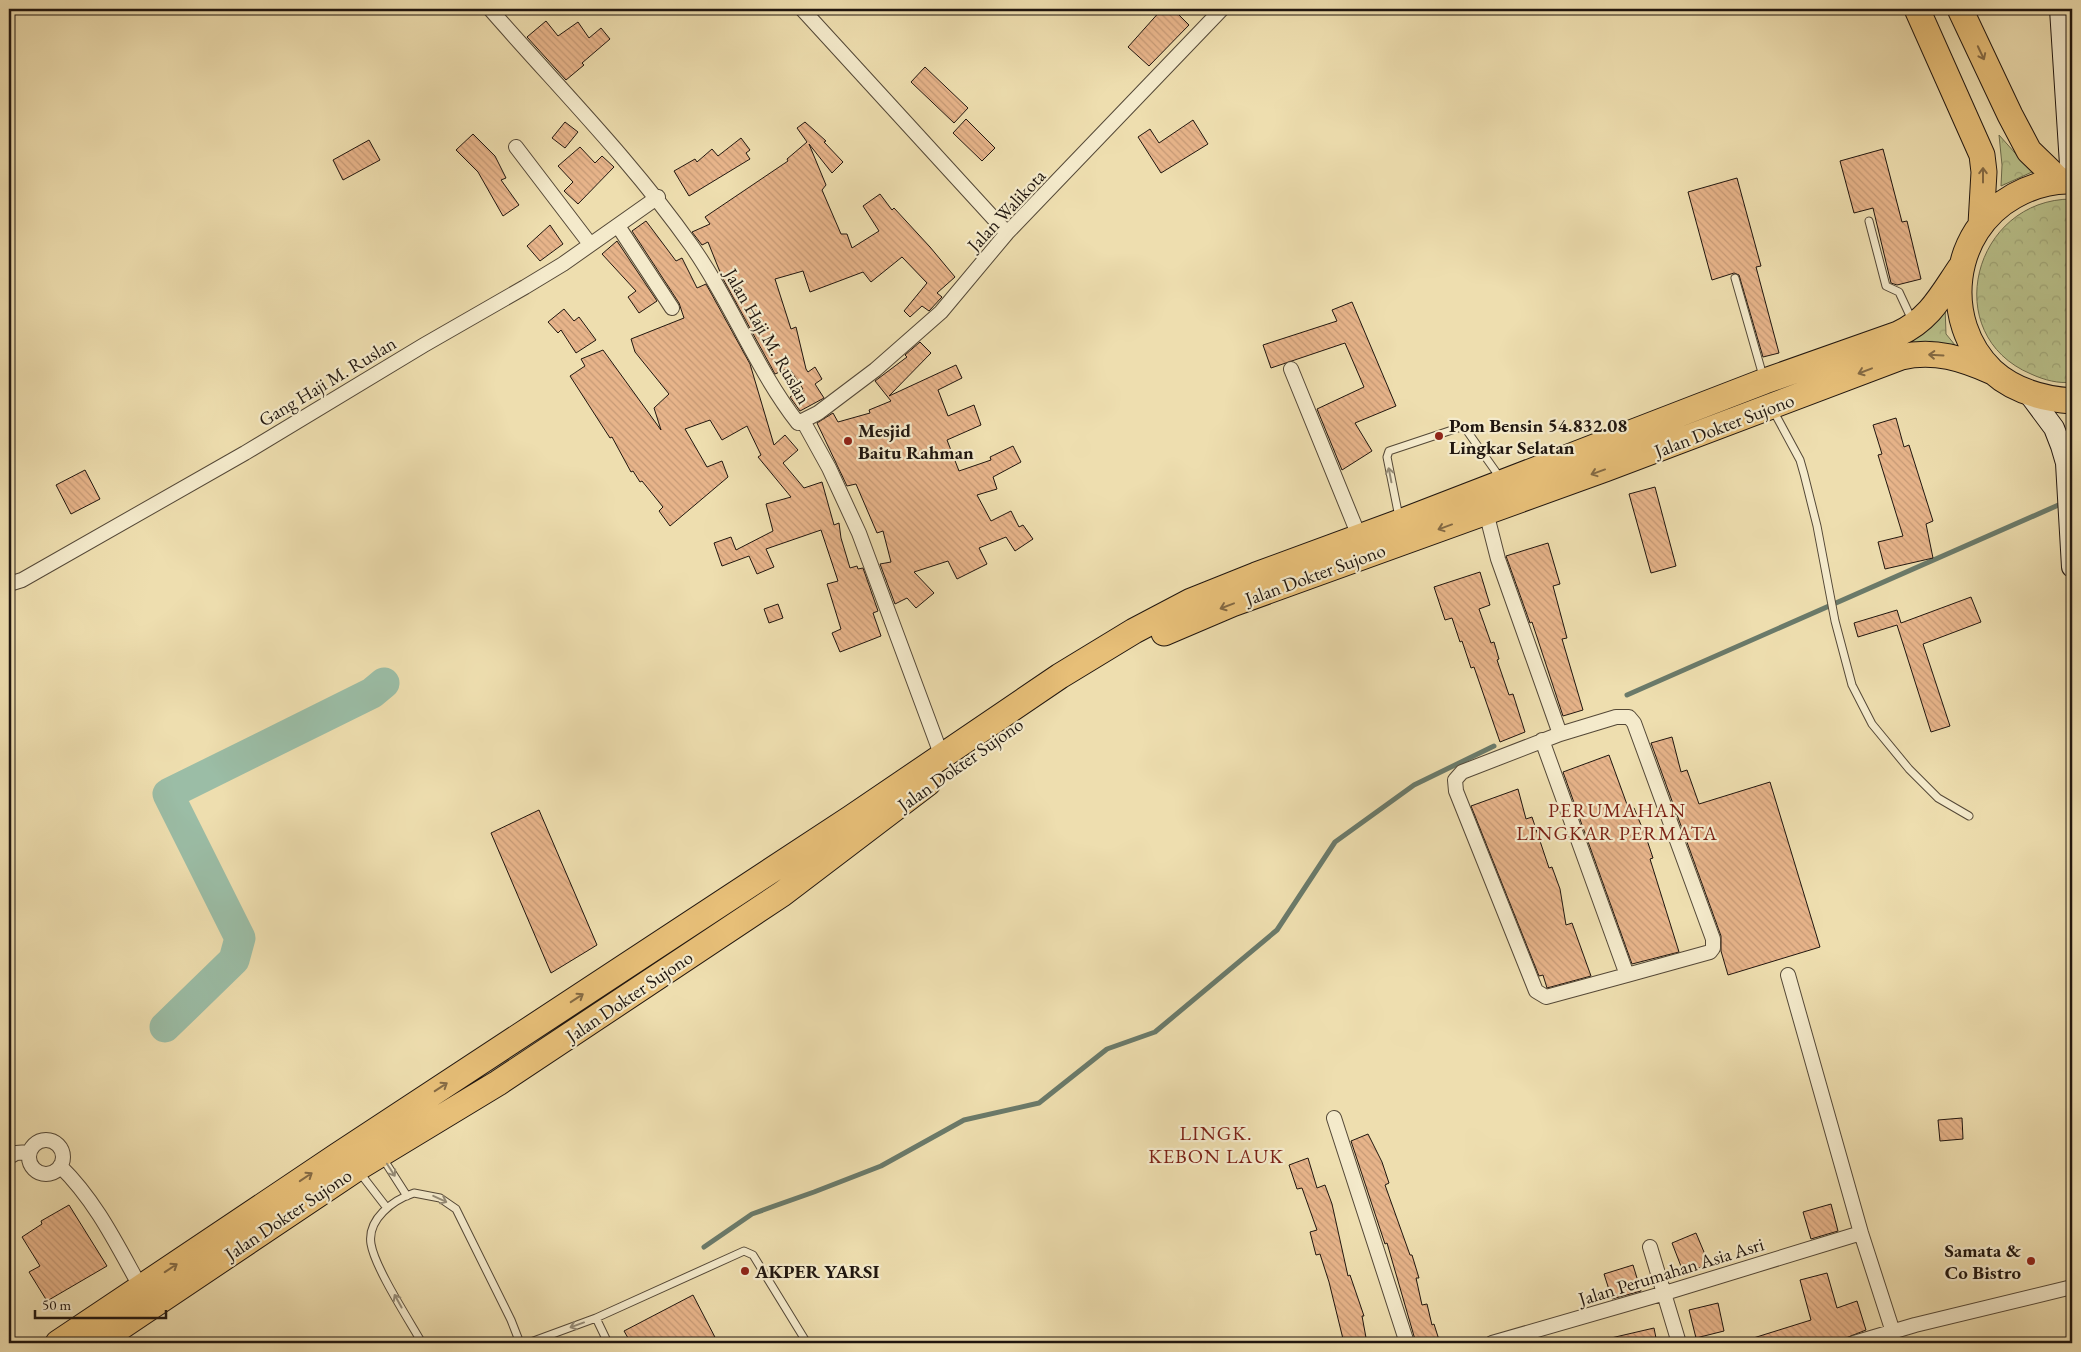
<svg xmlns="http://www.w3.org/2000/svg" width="2081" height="1352" viewBox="0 0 2081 1352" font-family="'EB Garamond',serif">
  <defs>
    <pattern id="park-crowns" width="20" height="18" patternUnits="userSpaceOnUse" patternTransform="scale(1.25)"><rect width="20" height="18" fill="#b9c18b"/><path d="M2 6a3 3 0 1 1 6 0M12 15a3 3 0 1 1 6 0" fill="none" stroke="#9fa577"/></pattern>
    <pattern id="building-back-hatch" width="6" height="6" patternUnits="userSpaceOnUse" patternTransform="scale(1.25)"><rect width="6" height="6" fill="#e7b48a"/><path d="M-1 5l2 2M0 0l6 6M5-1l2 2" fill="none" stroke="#c69a76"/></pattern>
  </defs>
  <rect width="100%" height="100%" fill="#eedeaf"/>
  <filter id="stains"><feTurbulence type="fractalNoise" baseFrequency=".004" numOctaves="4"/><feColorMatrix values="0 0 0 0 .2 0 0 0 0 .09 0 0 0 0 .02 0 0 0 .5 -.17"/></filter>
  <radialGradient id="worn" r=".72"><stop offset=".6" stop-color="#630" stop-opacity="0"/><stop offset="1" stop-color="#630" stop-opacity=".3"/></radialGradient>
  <path fill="url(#park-crowns)" stroke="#6c6c4d" d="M1999,135L2032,172L2001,186L2002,165Z
    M2072,199V382C2059,384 2044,380 2031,374C1938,335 1973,199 2072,199Z
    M1945,306L1946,334L1964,356L1933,349L1736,406L1911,337Z"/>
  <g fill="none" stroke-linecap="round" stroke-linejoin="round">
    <path stroke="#6a7a6a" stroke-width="5" d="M1627,695L2063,503
      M704,1247L752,1214L814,1192L881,1166L964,1120L1039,1103L1107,1049L1155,1032L1277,930L1335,842L1414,785L1494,746"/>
    <path stroke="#9bbda6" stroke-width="31" d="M165,1027L234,960L240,938L168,794L372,693L384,683"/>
  </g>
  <path fill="url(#building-back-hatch)" stroke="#20160f" d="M1162,9H1173L1189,25L1149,66L1128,47Z
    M546,21L558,36L578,22L589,38L601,28L610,39L582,63L584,65L566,80L527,37Z
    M925,67L968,108L954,123L911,82Z
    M966,119L995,148L982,161L953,133Z
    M1193,120L1208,144L1161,173L1138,137L1150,129L1159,143Z
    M565,122L578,132L565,148L552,138Z
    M805,122L826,141L824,142L843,162L832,173L809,144L826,185L822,190L841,234H847L852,248L879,231L863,206L880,194L892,210L894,208L930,247L955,277L937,293L942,297L929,311L922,306L910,317L904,311L927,283L902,257L871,282L863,272L810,292L803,271L775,279L791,329L796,327L806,369L808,372L815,367L822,379L815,384L824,398L800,411L790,397L803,389L789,368L775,374L722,277L708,242L702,245L692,232L710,224L705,217L788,161L787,159L807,142L797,128Z
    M473,134L495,156L506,178L501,180L519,205L503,216L478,172L456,150Z
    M741,138L750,150L746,153L750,159L689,196L674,171L695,159L697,162L712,149L718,156Z
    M369,140L380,160L343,180L333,160Z
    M580,147L595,163L602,156L614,167L578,204L564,191L573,182L558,166Z
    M1883,149L1902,222L1907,221L1921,279L1897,285L1891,283L1873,208L1854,213L1840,161Z
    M1737,178L1761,266L1756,267L1779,353L1763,357L1739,275L1734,273L1712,280L1688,192Z
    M646,221L676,261L682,258L697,288L706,284L711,293L750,364L774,445L785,435L798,450L783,463L804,488L822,482L834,525L839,523L841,538L850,568L857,566L858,569L863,568L878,611L873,613L881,636L840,652L832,633L841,629L827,584L838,581L821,530L766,549L774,567L757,574L749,556L722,566L714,543L731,537L736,550L773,531L766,504L791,497L758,457L761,455L747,426L722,440L710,420L685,429L707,467L722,461L728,477L670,526L659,511L663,507L642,481L640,482L633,471L631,472L612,437L610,438L570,376L585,366L581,359L603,350L661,430L654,408L669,394L635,352L631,339L684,318L679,303L632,231Z
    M550,225L563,244L540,261L527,246Z
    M617,241L657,301L639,313L628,297L636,291L602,254Z
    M1352,302L1396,406L1355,423L1372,451L1342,470L1317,409L1364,387L1345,343L1271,368L1263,345L1337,321L1332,310Z
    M564,309L574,321L579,317L596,340L576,353L561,330L558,333L548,322Z
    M920,342L931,353L889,396L956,365L962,378L938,390L948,416L974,405L981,425L947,440L959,471L991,460L990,457L1013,446L1021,462L993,477L997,489L977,495L991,521L1011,511L1019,527L1023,525L1033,539L1015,551L1006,537L979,548L987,564L957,579L948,561L914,572L934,593L916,608L907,598L895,604L880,564L891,562L883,531L877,533L856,484L847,486L817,423L833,413L838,422L870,413L869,410L891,401L875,381L907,357L905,355Z
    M1896,418L1904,447L1909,445L1933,521L1926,524L1933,558L1885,569L1878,542L1903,536L1878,455L1882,454L1873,425Z
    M85,470L100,499L71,514L56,485Z
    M1655,487L1676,566L1651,573L1629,494Z
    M1548,543L1560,584L1553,586L1567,638L1562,639L1583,710L1563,716L1532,622L1530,623L1506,556Z
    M1480,572L1490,605L1479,609L1491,643L1494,642L1499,659L1497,660L1509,695L1513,694L1525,732L1500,742L1474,667L1471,668L1462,641L1460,642L1452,618L1445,620L1434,587Z
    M1971,597L1981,622L1923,644L1950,726L1931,732L1897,625L1858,637L1854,623L1897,610L1901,623Z
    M778,604L783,618L769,623L764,609Z
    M1672,737L1681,772L1687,770L1699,804L1770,782L1820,947L1728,975L1721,951V936L1651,743Z
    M1609,755L1629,810L1634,808L1646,837L1653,858L1650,859L1679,952L1632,964L1563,772Z
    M1518,789L1526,819L1532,817L1549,868L1552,867L1560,889L1566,925L1572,923L1591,976L1547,988L1543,975L1539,976L1471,806Z
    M539,810L597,945L551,973L491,833Z
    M1962,1118L1963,1139L1940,1141L1938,1120Z
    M1368,1134L1382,1162L1389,1183L1385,1185L1410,1255H1412L1419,1278H1416L1422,1305L1427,1304L1432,1325L1434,1324L1440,1343H1416L1387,1243L1385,1244L1351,1141Z
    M1308,1158L1317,1188L1325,1185L1332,1204L1348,1276L1350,1275L1364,1316H1362L1367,1343H1344L1329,1282L1320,1254L1316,1255L1310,1232L1317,1230L1302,1188L1297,1189L1289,1165Z
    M1831,1204L1838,1231L1811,1239L1803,1212Z
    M69,1205L107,1266L47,1301L29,1272L40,1266L22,1237L42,1224L41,1221Z
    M1696,1233L1709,1264L1684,1274L1672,1243Z
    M1633,1265L1641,1291L1612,1299L1604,1274Z
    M1827,1273L1837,1308L1857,1301L1866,1330L1833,1343H1748L1747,1340L1811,1320L1800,1280Z
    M693,1295L718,1343H631L624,1331Z
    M1718,1303L1724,1331L1696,1338L1689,1310Z
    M1654,1328L1657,1343H1612L1611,1338Z"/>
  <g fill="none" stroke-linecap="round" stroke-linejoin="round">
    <g stroke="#544837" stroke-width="9">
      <path id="lane" d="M1869,221L1886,286L1899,292L1912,320
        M1735,278L1763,376
        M1773,410L1800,460L1804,474L1817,526L1835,621L1852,685L1872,724L1909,769L1938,798L1969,816
        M1399,517L1387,457L1389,451L1461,427L1465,428L1501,479
        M382,1157L407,1196
        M360,1173L387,1208
        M596,1318L744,1251L753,1255L807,1343
        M422,1343C409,1320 375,1268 371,1244C367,1219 393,1200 414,1193L440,1198L456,1209L511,1320L520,1343
        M528,1343L596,1318L608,1343"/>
    </g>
    <g stroke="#544837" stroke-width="16">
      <path id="street" d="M490,9C558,87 631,160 691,245C731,301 755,368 798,423L818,413L875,370L941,312L1007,233L1222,9
        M802,9L1007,233
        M516,147L590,244
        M618,226L672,308
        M1291,369L1359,536
        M803,421L829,468L859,533L941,754
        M1486,512L1498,559L1560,734L1462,772L1455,780L1456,791L1536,991L1546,997L1627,975
        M9,584L22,580L245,453L424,345L525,287L563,264L658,197
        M1542,740L1627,975L1710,952L1713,948V939L1634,723L1629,717H1616L1560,734
        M1788,975L1861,1233L1893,1332
        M1334,1118L1407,1343
        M29 1157a17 17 0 1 1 34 0a17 17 0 1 1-34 0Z
        M9,1157L16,1153L29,1152
        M60,1166C96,1201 117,1245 141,1288
        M1650,1247L1679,1343
        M1492,1343L1665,1293L1861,1233
        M1854,1343L1915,1325L2072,1287"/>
    </g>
    <g stroke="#20160f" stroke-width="22">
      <path id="secondary" d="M2060,9L2071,180
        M2028,393L2054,428L2061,446L2066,463L2072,567"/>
    </g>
    <g stroke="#20160f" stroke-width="27">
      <path id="highway" d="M1917,9L1982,155L1984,172L1981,224
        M1960,9L2010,115L2029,151L2060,181
        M2072,181C2052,180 2032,186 2014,196C1951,231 1940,321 1992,371C2014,391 2044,399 2072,401
        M1164,633L1232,604L1605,469L1901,357C1935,349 1963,359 1993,372
        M58,1343L337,1156L851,818L1060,676L1134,631L1191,601L1256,575L1400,522L1765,381L1898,334C1930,319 1941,296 1960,268
        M97,1343L356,1169L498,1083L782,894L928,783"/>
    </g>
    <use href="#lane" stroke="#f4eacb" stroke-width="7"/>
    <use href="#street" stroke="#f4eacb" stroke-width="14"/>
    <use href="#secondary" stroke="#f4eacb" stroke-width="20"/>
    <use href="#highway" stroke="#e7bf78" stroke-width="25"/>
  </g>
  <defs><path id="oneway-shaft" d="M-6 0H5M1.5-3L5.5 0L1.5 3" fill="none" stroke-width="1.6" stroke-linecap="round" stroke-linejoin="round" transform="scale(1.25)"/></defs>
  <g stroke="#846a44">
    <use href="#oneway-shaft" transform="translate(1981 53) rotate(65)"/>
    <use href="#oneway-shaft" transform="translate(1983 175) rotate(-90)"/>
    <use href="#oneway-shaft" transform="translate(1936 355) rotate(-177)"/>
    <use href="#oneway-shaft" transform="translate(1865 371) rotate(159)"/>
    <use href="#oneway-shaft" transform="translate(1598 472) rotate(160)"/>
    <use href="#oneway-shaft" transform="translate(1445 527) rotate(160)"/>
    <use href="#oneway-shaft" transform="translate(1227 606) rotate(159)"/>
    <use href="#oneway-shaft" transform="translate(577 998) rotate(-33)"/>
    <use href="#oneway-shaft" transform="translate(441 1087) rotate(-33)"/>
    <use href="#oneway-shaft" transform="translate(306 1177) rotate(-34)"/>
    <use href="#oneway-shaft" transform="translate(171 1268) rotate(-34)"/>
  </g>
  <g stroke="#958b76">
    <use href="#oneway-shaft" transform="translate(1390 475) rotate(-101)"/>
    <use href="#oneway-shaft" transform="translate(391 1170) rotate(57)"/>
    <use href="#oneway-shaft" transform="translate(440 1199) rotate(25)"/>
    <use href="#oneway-shaft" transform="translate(398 1301) rotate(-119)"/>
    <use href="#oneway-shaft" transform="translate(577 1325) rotate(160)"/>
  </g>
  <g fill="#8f2418" stroke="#f4eacb" stroke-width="2">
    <circle cx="1439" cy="436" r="5"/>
    <circle cx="848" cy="441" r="5"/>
    <circle cx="2031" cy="1261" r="5"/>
    <circle cx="745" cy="1271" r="5"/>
  </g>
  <g text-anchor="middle" stroke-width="4.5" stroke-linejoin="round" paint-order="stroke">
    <g font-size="19" fill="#20160f" stroke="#f4eacb">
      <text transform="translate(1006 210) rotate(-47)" y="7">Jalan Walikota</text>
      <text transform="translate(768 336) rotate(60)" y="7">Jalan Haji M. Ruslan</text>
      <text transform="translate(327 381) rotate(-31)" y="7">Gang Haji M. Ruslan</text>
      <text transform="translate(1724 425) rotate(-21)" y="7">Jalan Dokter Sujono</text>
      <text transform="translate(1315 574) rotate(-20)" y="7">Jalan Dokter Sujono</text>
      <text transform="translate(960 764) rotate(-35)" y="7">Jalan Dokter Sujono</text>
      <text transform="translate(629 996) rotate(-34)" y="7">Jalan Dokter Sujono</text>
      <text transform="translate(288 1214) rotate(-34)" y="7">Jalan Dokter Sujono</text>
      <text transform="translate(1671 1271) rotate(-17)" y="7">Jalan Perumahan Asia Asri</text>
    </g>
    <g font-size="19" font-weight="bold" fill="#20160f" stroke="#f4eacb" text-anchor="start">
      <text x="1449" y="432">Pom Bensin 54.832.08<tspan x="1449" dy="22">Lingkar Selatan</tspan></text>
      <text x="858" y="437">Mesjid<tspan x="858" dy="22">Baitu Rahman</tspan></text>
      <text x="2021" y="1257" text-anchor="end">Samata &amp;<tspan x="2021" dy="22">Co Bistro</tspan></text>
      <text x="755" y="1278">AKPER YARSI</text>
    </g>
    <g font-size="20" letter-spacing="1" fill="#7a1f14" stroke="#f4eacb">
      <text x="1617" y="817">PERUMAHAN<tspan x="1617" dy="23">LINGKAR PERMATA</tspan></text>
      <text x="1216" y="1140">LINGK.<tspan x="1216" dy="23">KEBON LAUK</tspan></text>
    </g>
  </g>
  <rect width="2081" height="1352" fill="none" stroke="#eedeaf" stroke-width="30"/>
  <rect x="10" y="10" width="2061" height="1332" fill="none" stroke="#20160f" stroke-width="2.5"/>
  <rect x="15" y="15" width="2051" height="1322" fill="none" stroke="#20160f"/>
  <path d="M35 1310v8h131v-8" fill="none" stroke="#20160f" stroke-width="2.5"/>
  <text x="42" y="1310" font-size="15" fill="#20160f" stroke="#f4eacb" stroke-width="4" paint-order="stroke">50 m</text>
  <rect width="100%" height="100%" filter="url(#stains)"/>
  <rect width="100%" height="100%" fill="url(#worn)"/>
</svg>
